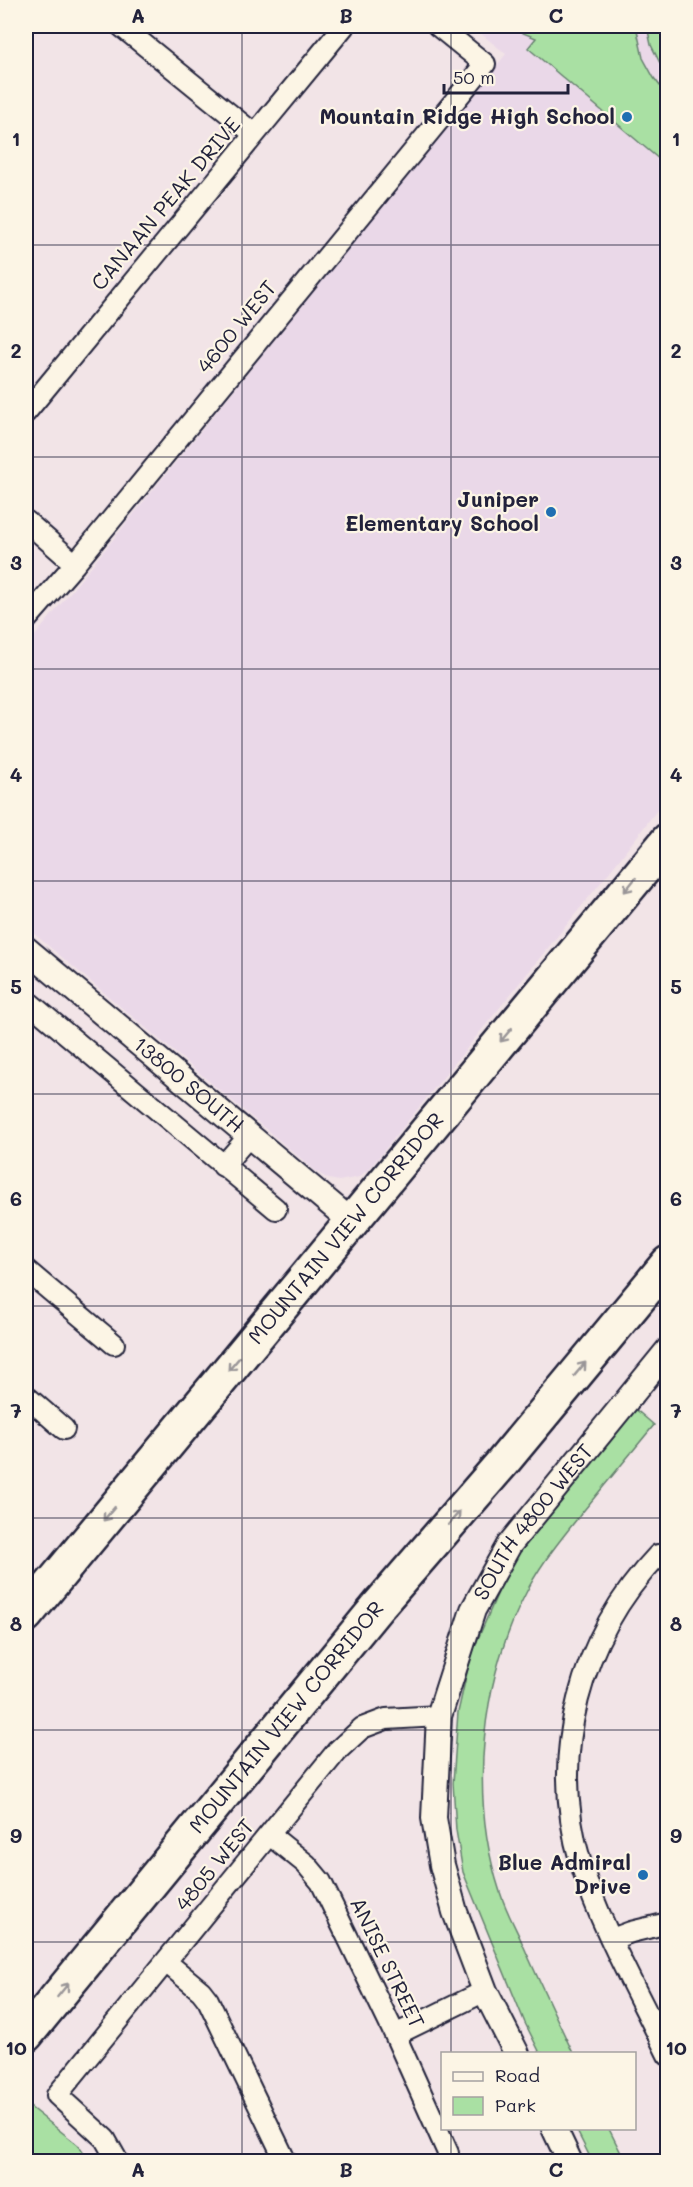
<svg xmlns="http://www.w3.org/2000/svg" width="693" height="2187" viewBox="0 0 693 2187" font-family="Mali,sans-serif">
  <rect width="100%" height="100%" fill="#f2e4e7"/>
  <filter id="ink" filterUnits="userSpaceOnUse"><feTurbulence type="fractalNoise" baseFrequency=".0167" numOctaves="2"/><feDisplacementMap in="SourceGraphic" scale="12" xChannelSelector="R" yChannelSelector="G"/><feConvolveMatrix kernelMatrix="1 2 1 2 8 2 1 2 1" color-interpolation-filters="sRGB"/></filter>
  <g filter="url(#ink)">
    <path fill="#ead8e8" d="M476,26H667V797L619,860L370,1168L359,1177L339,1181L329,1179L318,1173L26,927V647L506,54L474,28Z"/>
    <path fill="#a9e0a3" stroke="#66816f" stroke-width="1.5" d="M522,26H636L643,58L654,78L667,95V166L528,48L536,38L518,31Z
      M647,26H667V77L651,45Z
      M633,1407L654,1425C631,1453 608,1481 585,1509C565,1534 544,1559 529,1587C481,1677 468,1795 500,1892C505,1908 513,1923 520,1938C537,1977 555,2015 573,2053H540L525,2023L463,1872L456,1830L453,1783L458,1712L471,1655L509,1567L539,1521Z
      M30,2107L78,2145L89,2161H26V2113Z
      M576,2129H609L625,2161H592Z"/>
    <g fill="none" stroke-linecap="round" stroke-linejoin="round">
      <g stroke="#22223b" stroke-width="24">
        <path id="minor" d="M121,26L254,134
          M26,412L344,26
          M26,521L75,564
          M26,620L75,564L485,64L438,26
          M26,1000L276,1209
          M223,1166L249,1136
          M26,1270L114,1344
          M26,1396L64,1429
          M668,1563L658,1555C580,1637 548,1755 581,1864C602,1930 638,1993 668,2055
          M270,1835L306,1864L321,1882L395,2035L448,2153L447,2162
          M612,1939L631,1932L668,1923
          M166,1962L201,1991L208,2000L286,2162
          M395,2035L485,1991
          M118,2162L105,2139L57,2095L337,1751L362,1728L386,1719L439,1716"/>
      </g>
      <g stroke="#22223b" stroke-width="28">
        <g id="tertiary">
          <path id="s1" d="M26,949L351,1221"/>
          <path id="s2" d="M517,2054L485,1991L455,1912L442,1865L434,1818L439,1716L473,1610L509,1545L668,1350"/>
          <path d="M554,2128L570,2162"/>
        </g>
      </g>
      <g stroke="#22223b" stroke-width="38">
        <g id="trunk">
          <path id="s3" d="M26,1615L668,840"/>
          <path id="s4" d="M26,2035L379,1605L503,1462L668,1263"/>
        </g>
      </g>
      <use href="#minor" stroke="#fcf5e5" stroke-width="20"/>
      <use href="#tertiary" stroke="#fcf5e5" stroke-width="24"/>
      <use href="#trunk" stroke="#fcf5e5" stroke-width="33"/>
    </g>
    <defs><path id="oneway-shaft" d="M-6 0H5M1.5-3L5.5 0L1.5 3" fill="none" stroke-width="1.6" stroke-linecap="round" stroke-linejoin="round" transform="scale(1.5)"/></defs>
    <g stroke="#9a9698">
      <use href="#oneway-shaft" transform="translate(630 885) rotate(129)"/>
      <use href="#oneway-shaft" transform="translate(506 1035) rotate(130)"/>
      <use href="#oneway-shaft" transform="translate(234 1364) rotate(130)"/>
      <use href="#oneway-shaft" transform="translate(580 1369) rotate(-50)"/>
      <use href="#oneway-shaft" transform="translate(109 1514) rotate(130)"/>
      <use href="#oneway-shaft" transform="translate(454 1518) rotate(-49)"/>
      <use href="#oneway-shaft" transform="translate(63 1990) rotate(-51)"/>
    </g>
  </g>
  <path fill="none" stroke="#22223b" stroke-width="1.5" stroke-opacity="0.55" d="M242,26V2162M451,26V2054M26,245H668M26,457H668M26,669H668M26,881H668M26,1094H668M26,1306H668M26,1518H668M26,1730H668M26,1942H668M451,2128V2162"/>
  <g fill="#1f6fb2" stroke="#fcf5e5" stroke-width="2">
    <circle cx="627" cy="117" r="6"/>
    <circle cx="551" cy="512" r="6"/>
    <circle cx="643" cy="1875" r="6"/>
  </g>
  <g text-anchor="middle" stroke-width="4.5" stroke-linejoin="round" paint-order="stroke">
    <g font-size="21" font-weight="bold" fill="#22223b" stroke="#fcf5e5" text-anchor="end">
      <text x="615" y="124">Mountain Ridge High School</text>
      <text x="539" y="507">Juniper<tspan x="539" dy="24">Elementary School</tspan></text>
      <text x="631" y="1870">Blue Admiral<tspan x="631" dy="24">Drive</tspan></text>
    </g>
    <g font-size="21" fill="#22223b" stroke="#fcf5e5">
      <text transform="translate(166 204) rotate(-50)" y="7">CANAAN PEAK DRIVE</text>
      <text transform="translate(237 327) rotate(-51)" y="7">4600 WEST</text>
      <text dy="7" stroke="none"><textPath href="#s1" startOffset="212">13800 SOUTH</textPath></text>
      <text dy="7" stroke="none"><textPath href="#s3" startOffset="502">MOUNTAIN VIEW CORRIDOR</textPath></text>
      <text dy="7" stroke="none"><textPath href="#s2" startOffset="572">SOUTH 4800 WEST</textPath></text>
      <text dy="7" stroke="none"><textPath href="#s4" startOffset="411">MOUNTAIN VIEW CORRIDOR</textPath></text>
      <text transform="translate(215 1865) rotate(-51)" y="7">4805 WEST</text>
      <text transform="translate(387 1963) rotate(64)" y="7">ANISE STREET</text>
    </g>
  </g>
  <rect width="693" height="2187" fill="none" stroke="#fcf5e5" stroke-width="66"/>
  <rect x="441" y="2052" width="195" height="78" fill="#fcf5e5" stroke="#a5a1a1" stroke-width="1.5"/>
  <rect x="453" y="2072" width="30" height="9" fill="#fcf5e5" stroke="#a5a1a1" stroke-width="1.5"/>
  <text x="495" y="2082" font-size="18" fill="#22223b">Road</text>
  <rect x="453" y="2097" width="30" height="18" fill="#a9e0a3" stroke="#a5a1a1" stroke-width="1.5"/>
  <text x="495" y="2112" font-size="18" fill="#22223b">Park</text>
  <path d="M444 84v9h124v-9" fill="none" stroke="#22223b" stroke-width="3"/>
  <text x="453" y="84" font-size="18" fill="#22223b" stroke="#fcf5e5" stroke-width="4.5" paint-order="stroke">50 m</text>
  <rect x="33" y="33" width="627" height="2121" fill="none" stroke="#22223b" stroke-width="2"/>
  <g font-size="20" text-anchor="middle" font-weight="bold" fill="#22223b">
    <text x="138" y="23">A</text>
    <text x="346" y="23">B</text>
    <text x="556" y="23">C</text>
    <text x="16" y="146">1</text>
    <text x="676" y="146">1</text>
    <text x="16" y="358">2</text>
    <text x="676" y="358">2</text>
    <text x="16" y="570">3</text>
    <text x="676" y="570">3</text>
    <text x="16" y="782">4</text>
    <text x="676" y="782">4</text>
    <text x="16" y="994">5</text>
    <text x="676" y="994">5</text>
    <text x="16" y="1206">6</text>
    <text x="676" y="1206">6</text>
    <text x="16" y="1418">7</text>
    <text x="676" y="1418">7</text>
    <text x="16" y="1631">8</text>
    <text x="676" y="1631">8</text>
    <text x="16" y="1843">9</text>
    <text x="676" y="1843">9</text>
    <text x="16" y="2055">10</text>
    <text x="676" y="2055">10</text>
    <text x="138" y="2177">A</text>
    <text x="346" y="2177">B</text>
    <text x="556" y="2177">C</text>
  </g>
</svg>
